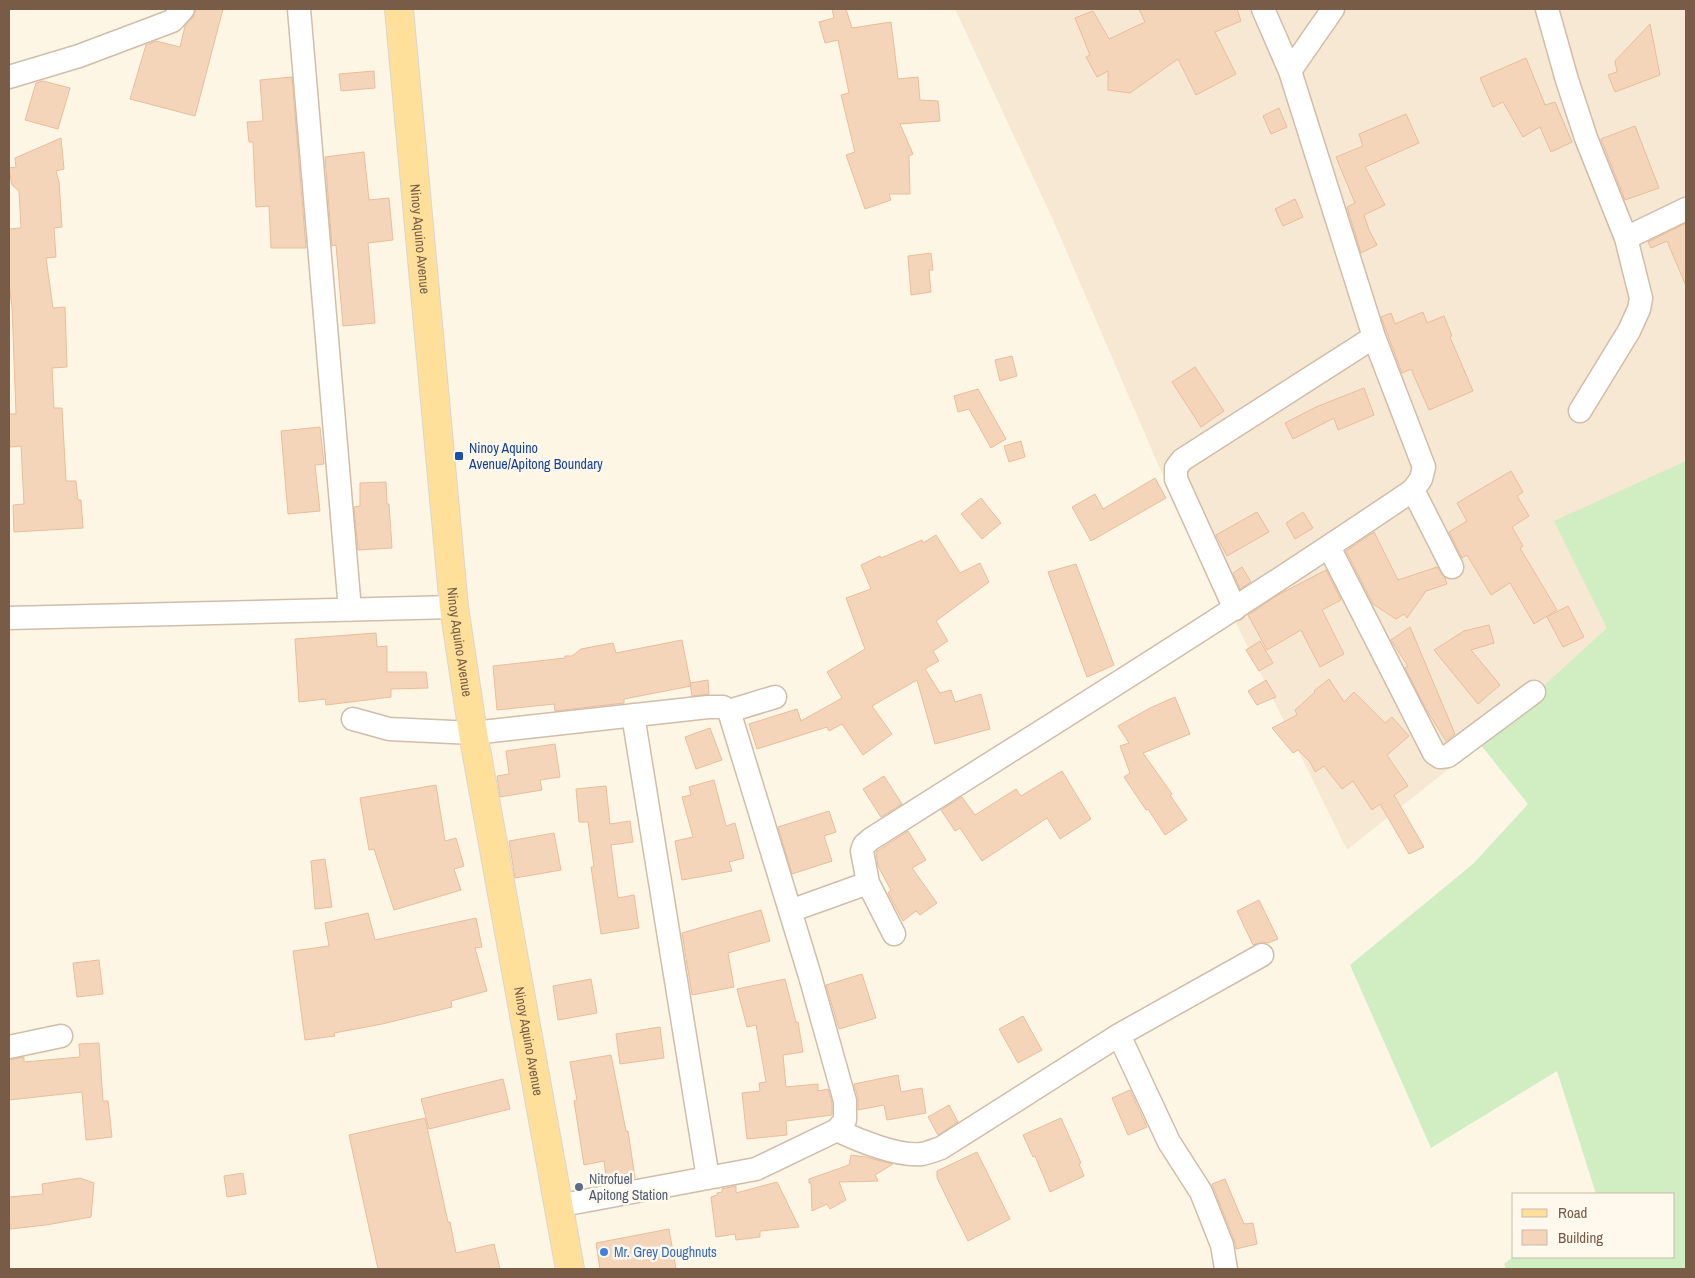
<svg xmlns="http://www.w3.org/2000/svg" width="1695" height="1278" viewBox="0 0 1695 1278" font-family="'Archivo Narrow',sans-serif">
  <rect width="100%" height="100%" fill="#fef6e5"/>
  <path fill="#f6e8d3" d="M955,9H1686V462L1608,628L1480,744L1347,850L1157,462L1053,220Z"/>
  <path fill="#d1edc2" d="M1686,461V1269H1506L1504,1264L1514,1256L1674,1257V1194H1596L1557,1071L1431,1148L1350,965L1473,864L1528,804L1480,744L1607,628L1554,521Z"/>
  <path fill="#f5d5ba" stroke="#e9bd9a" d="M196,9H223L195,116L130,99L146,45L156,41L180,47L185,26L193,17Z
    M832,9H846L852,28L891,22L898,79L918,77L920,100L938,101L940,121L900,124L913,154L909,156L910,194H889L891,200L865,209L846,155L855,152L841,95L849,93L838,40L825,43L819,22L834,18Z
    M1139,9H1237L1241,21L1215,32L1236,74L1196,95L1178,59L1130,93L1108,90V71L1097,77L1086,57L1090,55L1075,18L1093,11L1109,39L1145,22Z
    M1650,24L1660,75L1615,92L1608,75L1617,72L1615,61Z
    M1526,58L1545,105L1555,102L1572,142L1551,152L1540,127L1523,137L1503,102L1493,107L1480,78Z
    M374,71L375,88L341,91L339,74Z
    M292,77L306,248H271L269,206L256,207L253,142H249L247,122L263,121L260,80Z
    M43,81L70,88L58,129L25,120L36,83Z
    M1279,108L1287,127L1271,134L1263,116Z
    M1406,114L1419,143L1365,167L1385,205L1364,215L1369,230L1377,245L1361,253L1347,207L1355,203L1336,157L1363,146L1359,134Z
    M1635,126L1659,188L1625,200L1601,139Z
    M61,138L64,169L56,171L59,182L62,227L54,228L56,257L46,258L53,308L65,307L67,367L52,368L54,408H62L66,481H76L78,500H81L83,528L14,532L13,505L24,504L21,446L10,447L9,428V414H16L12,307L9,284V229L21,228L19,191L12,185L9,168L16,167L15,158Z
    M364,152L369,200L389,198L393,240L368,243L375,323L343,326L336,245L332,246L325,157Z
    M1295,199L1303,217L1283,226L1275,209Z
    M1686,223V286L1667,241L1651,248L1648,242Z
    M931,253L933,270H929L931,292L911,295L908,256Z
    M1423,312L1427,323L1444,316L1452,336L1450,337L1473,391L1429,410L1411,369L1402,373L1381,317L1391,313L1395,324Z
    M1012,356L1017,376L1000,381L995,360Z
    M1195,367L1224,411L1201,427L1172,382Z
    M1364,388L1374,415L1338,430L1334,418L1293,439L1285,423L1316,407Z
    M978,389L1006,439L991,448L969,409L958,412L954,396Z
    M320,427L324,464L315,465L320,511L288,514L281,431Z
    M1021,441L1025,457L1009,462L1004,446Z
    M1511,471L1523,492L1517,496L1529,516L1512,527L1523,546L1520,548L1557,610L1534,624L1510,583L1491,595L1467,555L1462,558L1449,532L1467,521L1457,503Z
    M1155,478L1166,498L1091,541L1072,507L1095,494L1103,509Z
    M386,482L387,504H389L392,548L358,550L354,507L360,506V483Z
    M981,498L1001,523L982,539L961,514Z
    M1257,512L1269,532L1227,556L1216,535Z
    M1303,512L1313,528L1295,539L1286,523Z
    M1374,532L1398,580L1437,567L1445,578L1447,584L1426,591L1407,618L1404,614L1396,619L1373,604L1346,551Z
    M936,535L960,573L980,563L989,582L936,621L948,641L933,651L939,661L925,669L940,693L951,690L955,702L981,694L990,729L935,744L917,680L872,706L892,734L863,755L842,724L829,731L827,727L757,749L749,724L797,709L801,721L842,698L827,672L865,649L846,598L871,589L861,565L880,556L881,558L922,540L923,543Z
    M1076,564L1114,665L1087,677L1048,572Z
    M1242,567L1251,582L1240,589L1233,573Z
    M1326,570L1341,600L1322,610L1344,654L1320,667L1301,630L1267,650L1248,615L1278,595Z
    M1568,606L1584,637L1563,647L1547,617Z
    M1489,625L1494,643L1471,650L1500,685L1478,704L1434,650L1464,631Z
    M1410,627L1455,734L1446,741L1426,709L1405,668L1408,666L1391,640Z
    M376,633L377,647L387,646V672H426L428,688L391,689V697L326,705L325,699L299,702L295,639Z
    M682,640L691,686L624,699V703L555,711L554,704L497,710L493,666L565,658V656H572L581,649L613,643L616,653Z
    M1260,641L1273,663L1259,671L1246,650Z
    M1329,679L1344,702L1354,692L1385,723L1392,717L1409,736L1387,755L1408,786L1394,795L1424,847L1409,854L1380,804L1372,810L1353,781L1342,789L1324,766L1315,772L1310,762L1298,750L1293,753L1272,728L1297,715L1295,710L1315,692L1314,691Z
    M708,680L709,694L692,696L690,683Z
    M1266,680L1276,697L1257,705L1248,691Z
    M1175,697L1190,734L1143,753L1172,794L1170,795L1187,820L1165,835L1148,809L1146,810L1124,777L1130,773L1120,746L1129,743L1118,726L1150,708Z
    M710,728L722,760L696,769L685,737Z
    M555,744L560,777L540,780L542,790L500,797L497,776L509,774L506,751Z
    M1062,771L1091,819L1060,839L1047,818L982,861L960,828L955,831L941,810L962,797L975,815L1016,789L1021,796Z
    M884,776L902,804L881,817L863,789Z
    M714,780L726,826L735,823L744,858L729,862L732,871L682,880L675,841L693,837L682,797L691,795L689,787Z
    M436,785L445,841L456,838L464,866L454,869L461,890L394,910L374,849L369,850L360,798Z
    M606,786L610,824L630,821L633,842L611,845L618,898L634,895L639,928L601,934L591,867H594L588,822H579L576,789Z
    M829,811L836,832L824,836L832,861L792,874L778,827Z
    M908,831L926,860L912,868L937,903L920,915L916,911L903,921L888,893L891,890L878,866L876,852Z
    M554,833L561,870L515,878L509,841Z
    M325,859L332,907L315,909L311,861Z
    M1259,900L1278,939L1268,943L1262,942L1253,945L1237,911Z
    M761,910L770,941L728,953L734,987L692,995L682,933Z
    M368,913L375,940L476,918L482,947L475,948L487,991L451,1001L452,1007L382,1024L334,1033L335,1036L305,1040L293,951L329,946L325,923Z
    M99,960L103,994L77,997L73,963Z
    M862,974L876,1018L839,1029L826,985Z
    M591,979L597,1013L558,1020L553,986Z
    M785,979L796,1022H798L803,1052L783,1055L786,1087L818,1084V1091L828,1089L832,1103V1115L786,1121L787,1135L747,1139L742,1093L760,1091L759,1083L766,1082L756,1025L747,1027L737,989Z
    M1023,1016L1042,1050L1018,1063L999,1029Z
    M660,1027L664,1058L620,1064L616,1034Z
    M99,1043L103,1101H108L112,1137L86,1140L82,1092L9,1100V1060L24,1057V1062L80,1057L79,1044Z
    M611,1055L626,1131H628L635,1178L607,1183L604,1161L584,1165L574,1101L577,1100L570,1062Z
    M898,1075L901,1092L922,1088L926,1113L887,1120L884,1105L858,1110V1098L854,1084Z
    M503,1079L510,1109L429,1129L421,1099Z
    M1130,1090L1147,1127L1128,1135L1112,1098Z
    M949,1105L958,1122L938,1135L928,1117Z
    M425,1118L448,1222H450L456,1253L494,1244L500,1269H378L349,1135Z
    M1061,1118L1081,1163L1079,1164L1084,1176L1050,1192L1035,1156L1033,1157L1023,1135Z
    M977,1152L1010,1219L968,1241L937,1178V1171Z
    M851,1155L866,1157L893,1164L875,1175L878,1181L839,1182L846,1200L830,1209L827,1204L812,1211L811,1183H809V1179L849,1165Z
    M243,1173L246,1194L227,1197L224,1176Z
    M80,1178L94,1183L91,1217L46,1225L10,1229L9,1197L43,1194L42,1184Z
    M1225,1179L1244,1224L1253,1223L1257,1244L1236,1249L1234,1240L1212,1184Z
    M777,1182L799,1227L760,1231V1237L736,1240L735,1234L716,1237L711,1197L717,1195V1193L722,1192V1189L736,1186V1193Z
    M669,1229L676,1269H600L596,1243Z"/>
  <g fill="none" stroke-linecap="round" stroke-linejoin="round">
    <g stroke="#d0bdaa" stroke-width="25">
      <path id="minor" d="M299,9L350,610
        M1547,9L1567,80L1586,138L1626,238L1641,298L1639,309L1629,331L1580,411
        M1290,71L1333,9
        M9,77L79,56L172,21L183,9
        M1626,238L1686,209
        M1413,490L1452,567
        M1329,547L1434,753L1440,757L1448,756L1534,692
        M1235,609L1176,479V468L1182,460L1374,337
        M9,618L454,607
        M729,711L775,697
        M633,715L708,1178
        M353,719L389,729L473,733L708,707H723L729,711L810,976L845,1101V1120L837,1130
        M790,911L868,883
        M894,934L868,883L862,851L864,845L871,839C1052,724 1235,611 1413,490L1421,479L1424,467L1374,337L1290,71L1263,9
        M1119,1035L1169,1142L1201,1192L1222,1245L1226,1269
        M9,1047L61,1036
        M557,1206L756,1169L837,1130C857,1140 899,1157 922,1154C928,1153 935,1150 941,1148L1119,1035L1262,955"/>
    </g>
    <g stroke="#dcd5cf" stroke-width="30">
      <g id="major">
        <path id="s1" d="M399,9L454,607L473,733L570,1269"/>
      </g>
    </g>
    <use href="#minor" stroke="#fff" stroke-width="22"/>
    <use href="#major" stroke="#ffe09b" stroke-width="28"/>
  </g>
  <rect fill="#1a4fb4" stroke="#fff9ed" stroke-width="2" x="454" y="451" width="10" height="10" rx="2.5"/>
  <circle fill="#5c6f8a" stroke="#fff9ed" stroke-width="2" cx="579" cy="1187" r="5"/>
  <circle fill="#3f7fe0" stroke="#fff9ed" stroke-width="2" cx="604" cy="1252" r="5"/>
  <g text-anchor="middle" stroke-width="5" stroke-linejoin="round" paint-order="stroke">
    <g font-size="14" fill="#795c48" stroke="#fff9ed">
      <text dy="5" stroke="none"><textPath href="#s1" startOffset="231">Ninoy Aquino Avenue</textPath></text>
      <text dy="5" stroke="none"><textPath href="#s1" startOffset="636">Ninoy Aquino Avenue</textPath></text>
      <text dy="5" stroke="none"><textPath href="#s1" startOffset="1041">Ninoy Aquino Avenue</textPath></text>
    </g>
    <g font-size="14" fill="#164399" stroke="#fff9ed" text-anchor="start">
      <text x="469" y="453">Ninoy Aquino<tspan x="469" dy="16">Avenue/Apitong Boundary</tspan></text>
    </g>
    <g font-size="14" fill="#4e5e75" stroke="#fff9ed" text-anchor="start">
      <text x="589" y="1184">Nitrofuel<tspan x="589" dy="16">Apitong Station</tspan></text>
    </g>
    <g font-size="14" fill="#366cbe" stroke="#fff9ed" text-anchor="start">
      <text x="614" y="1257">Mr. Grey Doughnuts</text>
    </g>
  </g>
  <rect width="1695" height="1278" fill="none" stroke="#795c48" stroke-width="20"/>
  <rect x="1512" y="1193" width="162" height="65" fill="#fff9ed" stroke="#c9baab"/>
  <rect x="1522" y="1209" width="25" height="8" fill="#ffe09b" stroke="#c9baab"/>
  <text x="1558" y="1218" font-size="15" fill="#795c48">Road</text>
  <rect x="1522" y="1230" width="25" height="15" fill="#f5d5ba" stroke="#c9baab"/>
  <text x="1558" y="1243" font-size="15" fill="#795c48">Building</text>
</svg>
